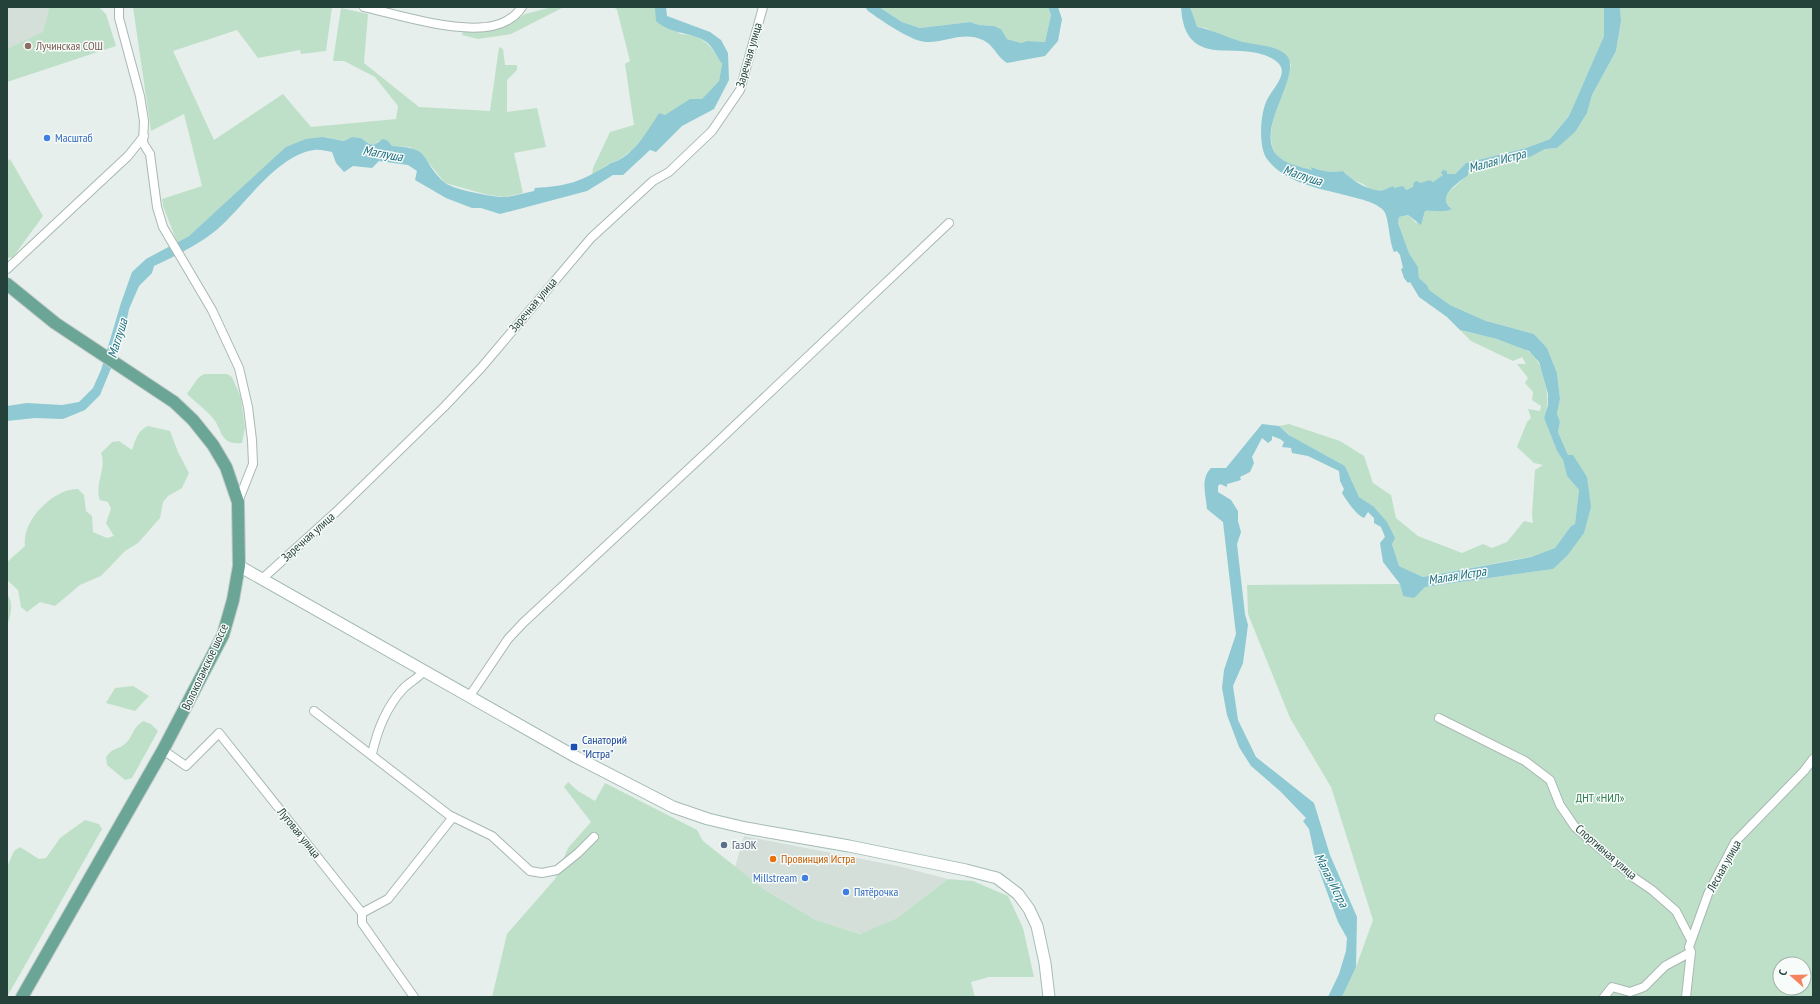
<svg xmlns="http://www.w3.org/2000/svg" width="1820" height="1004" viewBox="0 0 1820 1004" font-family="'PT Sans Narrow',sans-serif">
  <rect width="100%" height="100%" fill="#e6efeb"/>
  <path fill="#d4dfda" d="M7,7H74L7,65Z
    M744,836L898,866L948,879L897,918L861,934L816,920L765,890L735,867Z"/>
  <path fill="#bfe0c8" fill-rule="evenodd" d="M48,7H99L106,14L116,46L7,82V49L43,32L49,10Z
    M133,7H332L326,51L301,54L300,50L258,58L237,30L173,51L214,140L283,94L311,127L396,119L398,106L375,77L344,61H333L341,8L368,14L364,63L419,107L490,111L499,47L503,49L505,65H517V70L507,80V112L537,108L546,147L514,153L523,193L505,197L488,195L445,183L428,162L410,147L392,146L388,141H378L374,146L369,144L361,138L352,137L345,141L323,137L257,175L189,236L177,242L163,206L162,199L202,186L184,114L151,131Z
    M552,7H564L511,34L478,39L462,35L463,30H491L513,21L525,14Z
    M614,7H655L680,34C703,34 711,46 722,64L719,81L702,99H690L665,116L659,113L648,132L632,150L619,160L610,163L592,175L593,168L610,132L634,125L625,64L630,61L617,10Z
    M879,7H1048L1051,15L1045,42L1027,41L1021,43L1007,39L1001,29L994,26L979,25L970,22L920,28L902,22Z
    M1190,7H1604V36L1569,116L1550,139L1526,148L1466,163L1455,174L1444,175L1433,182L1430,180L1406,190H1371L1363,184L1351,179L1343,171C1331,173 1323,171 1312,167V170C1301,167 1286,164 1278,156C1258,136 1287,88 1291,64L1244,42L1221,36L1206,28L1196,27Z
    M1620,7H1813V997H1342L1356,967L1373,920L1331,787L1290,718L1248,614L1247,585L1400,584L1403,596L1425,587L1553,569L1567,556L1587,484V477L1568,455L1558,432L1560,422L1557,414L1560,399L1557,373L1547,348L1534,334L1486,321L1450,305L1428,290L1427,285L1419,278L1418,267L1409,253L1398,223L1399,217L1408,215L1416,223L1423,219L1425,211C1433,210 1445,212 1452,209C1436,195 1455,189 1464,178C1466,176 1467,172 1468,170L1530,157L1545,149L1557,148L1574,132L1587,113L1592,95L1616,51L1621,21ZM1780,964H1804V988H1780Z
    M10,159L43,216L13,257L7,258V161Z
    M1460,330C1482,337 1526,340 1538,362C1541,367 1542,374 1544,380C1548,394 1549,404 1544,418L1557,451L1563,460L1567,476L1579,490L1575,524L1571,526L1555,548L1534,556L1423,577L1399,566L1392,544L1373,506L1359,497L1345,466L1291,436L1279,426L1289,424L1340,441L1364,456L1373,483L1391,495L1396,518L1418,536L1462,553L1483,544L1492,548L1507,542L1524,521L1533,523L1532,514L1535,470L1543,465L1534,463L1517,447L1527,422L1531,418L1528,409L1540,411L1541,406L1532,400L1533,392L1525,383L1528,378L1517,364H1526L1522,357L1513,361L1471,341Z
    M204,374H227L232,377L241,398L245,428L242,443C221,445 223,433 215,421C208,411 196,403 187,394L198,378Z
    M148,426L170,431L178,452L189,473L182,488L168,496L163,502L160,518L138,543L125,551L101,576L80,585L55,606L40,602L27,612L21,607L18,590L7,580V562L25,546C21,521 54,488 78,489L84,495L86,511L92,516L93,532L107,538L114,536L106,523L111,509L108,502L100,500C94,484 107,469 101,453L112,442L119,441L132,450C136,439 137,431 148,426Z
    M7,594C14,603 11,616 7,625Z
    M133,686L149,696L135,711L106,703L115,688Z
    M143,721L151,724L158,731L132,778L125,780L107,765L106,757C113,747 118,750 125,744C133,737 132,728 143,721Z
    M568,782L578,791L595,801L605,783L697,830L703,841L765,890L816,920L860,934L897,918L948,879L973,881L1008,896L1023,928L1034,977H989L971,982L975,997H492L507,934L555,879L568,848L591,822L564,787Z
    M85,820L99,824L102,829L7,997V867L14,851L20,847L39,859L46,858L60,838Z"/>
  <path fill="#8ec9d4" d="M655,7H666L667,16L710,32L721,40L728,53L729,80L714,109L682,126L656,152L650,150L623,175H613L587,191L500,214L481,208H472L446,198L415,180L417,171L408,165L379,161L372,168L353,166L344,172L336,163L332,152C326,151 319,149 314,150C278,155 247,202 222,225C203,243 177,255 154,266L152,273L139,286L129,309L123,339L100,395L85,410L63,419L35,418L7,421V406L27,403L62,405L79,402L93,388L101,370L121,303L132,272L146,259L189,236L286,147L306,139L323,137L344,141L352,137L361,138L369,144L374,145L383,139L388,141L392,146C433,148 419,159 444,182C450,189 496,198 506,197C515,196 525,193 534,191L535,188C568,186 580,182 608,165C611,162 615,162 619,160C636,151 649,129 659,113L665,115L690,99H702L719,81L722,64C717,57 712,45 705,41C689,31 672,35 656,21Z
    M865,7H879L902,22L920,28L970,22L979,25L994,26L1001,29L1007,39L1021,43L1027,41L1045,42L1051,15L1048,7H1058L1062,19L1058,41L1045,56L1007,63C996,56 994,45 983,40C964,31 947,42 928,42C913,43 881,20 868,11Z
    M1181,7H1190L1197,27C1211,29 1225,37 1240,41C1253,45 1273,45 1284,53C1308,70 1251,130 1278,156C1286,164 1301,167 1312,170L1311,167C1322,171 1331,173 1343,171C1351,180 1371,193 1384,190C1387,189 1390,187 1393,186L1394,188L1403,186L1406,190L1413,187L1414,182L1417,181L1420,183L1430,180L1433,182L1443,175L1441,173L1443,170L1447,171V174H1455L1466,163L1526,148L1550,139L1569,116L1604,36V7H1620L1621,21L1616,51L1592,95L1587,113L1575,132L1557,148L1545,149L1530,157L1468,170V175C1458,183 1435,197 1452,209C1445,213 1434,210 1425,211L1421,225L1408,215L1399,217L1398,223L1409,253L1418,267L1419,278L1427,285L1429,290L1450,305L1486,321L1534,334L1547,348L1557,373L1560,399L1557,414L1560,422L1558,432L1568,455H1573L1587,477L1591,507L1584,533L1567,556L1553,569L1425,587L1414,598L1403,596L1400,584L1383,562L1380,543L1385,537L1381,527L1374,523V518L1368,512L1364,518C1356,515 1347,501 1342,493L1344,489L1340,481L1339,471L1308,456L1292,453L1291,448L1282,447L1284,442L1280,439L1272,436V440L1268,443L1262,438L1252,457L1254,463L1250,472L1240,477L1241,480L1227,484V487L1220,484L1218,486V492L1231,500L1238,511V521L1241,532L1237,544L1245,614L1248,625L1243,663L1233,686L1238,720L1256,757L1314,803L1330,855L1357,917L1356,967L1342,997H1328L1339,974L1346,951L1347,938L1338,922L1316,862L1309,829L1303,821L1306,818L1280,791L1251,766L1239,747L1227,715L1222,688L1224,670L1236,634L1223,522L1207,509C1206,495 1200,479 1211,468H1226L1262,424L1279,426L1289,435L1345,466L1359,497L1373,506L1387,522L1395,538L1392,544L1399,566L1423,577L1531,557L1555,548L1571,526L1575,524L1579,490L1567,476L1563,460L1557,451L1544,418L1548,405V394L1539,362L1529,351L1497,339L1460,330L1447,317L1419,297L1410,282L1408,283L1404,278L1401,269L1403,268L1400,255L1397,251L1394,252C1389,241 1389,218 1384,211C1379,205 1368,201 1360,199C1330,190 1287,186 1267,159C1258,147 1260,111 1268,98C1273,88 1291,72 1276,61C1242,36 1185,75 1181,7Z"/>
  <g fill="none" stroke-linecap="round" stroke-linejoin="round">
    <g stroke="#a8b8b2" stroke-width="10">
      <path id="street" d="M119,7V18L140,96L144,121L143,143L150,154L157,207L163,227L212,310L239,368L248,407L252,440L253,464L238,502
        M364,7C401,15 480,42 511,18C515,16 519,11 522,7
        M7,269L128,156L144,136
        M262,579L337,511L444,407L481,368L591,238L653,181L669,172L712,131L740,90L763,7
        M469,697L508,639L523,623L709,450L949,223
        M314,711L449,815L492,836L530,871L542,873L557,870L578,853L594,837
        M1439,718L1525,761L1550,780L1560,805L1575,827L1633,877L1652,890L1676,911L1691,940
        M163,750L186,766L219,733L362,913V923L414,997
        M372,754C377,731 386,708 402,690C408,683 417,679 423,672
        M362,913L388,899L453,817
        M1604,997L1612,987L1630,992L1644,987L1665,966L1691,952
        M1686,997L1691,952L1689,947L1708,894L1735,842L1804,771L1813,759"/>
    </g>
    <g stroke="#a4bbb3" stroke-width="13">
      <path id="secondary" d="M239,566L576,757L673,807L708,819L746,828L849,846L966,870L997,878L1018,894L1029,909L1037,926L1045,963L1049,997"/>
    </g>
    <g stroke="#c2cac8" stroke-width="14">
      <path id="primary" d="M7,284L55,323L174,402L193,420L213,445L226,467L238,502L239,566L233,600L223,635L163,750L22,997"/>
    </g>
    <use href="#street" stroke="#fff" stroke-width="8"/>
    <use href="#secondary" stroke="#fff" stroke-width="11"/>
    <use href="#primary" stroke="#6aa596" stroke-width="12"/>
  </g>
  <circle fill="#8d6e63" stroke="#f7fbf9" stroke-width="1.5" cx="28" cy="46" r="4"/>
  <g fill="#3f7fe0" stroke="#f7fbf9" stroke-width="1.5">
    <circle cx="47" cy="138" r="4"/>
    <circle cx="805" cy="878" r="4"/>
    <circle cx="846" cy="892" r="4"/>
  </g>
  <rect fill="#1a4fb4" stroke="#f7fbf9" stroke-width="1.5" x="570" y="743" width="8" height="8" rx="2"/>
  <circle fill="#5c6f8a" stroke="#f7fbf9" stroke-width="1.5" cx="724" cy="845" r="4"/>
  <circle fill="#e8710a" stroke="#f7fbf9" stroke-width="1.5" cx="773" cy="859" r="4"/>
  <g text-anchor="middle" stroke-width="3" stroke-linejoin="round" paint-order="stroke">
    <g font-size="12" fill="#785e54" stroke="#f7fbf9" text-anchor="start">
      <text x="36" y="50">Лучинская СОШ</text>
    </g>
    <g font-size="12" fill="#24423a" stroke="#f7fbf9">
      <text transform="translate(749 55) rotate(-74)" y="4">Заречная улица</text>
      <text transform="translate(533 305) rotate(-50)" y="4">Заречная улица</text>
      <text transform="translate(308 537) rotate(-42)" y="4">Заречная улица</text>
      <text transform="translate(205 667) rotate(-65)" y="4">Волоколамское шоссе</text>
      <text transform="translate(299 833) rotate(51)" y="4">Луговая улица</text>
      <text transform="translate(1606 852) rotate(41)" y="4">Спортивная улица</text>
      <text transform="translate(1724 866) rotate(-61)" y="4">Лесная улица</text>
    </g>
    <g font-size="12" fill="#366cbe" stroke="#f7fbf9" text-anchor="start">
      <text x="55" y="142">Масштаб</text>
      <text x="797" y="882" text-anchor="end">Millstream</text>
      <text x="854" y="896">Пятёрочка</text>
    </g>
    <g font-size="12" fill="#164399" stroke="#f7fbf9" text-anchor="start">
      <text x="582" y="744">Санаторий<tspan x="582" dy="14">"Истра"</tspan></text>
    </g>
    <g font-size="12" fill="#2d7a4b" stroke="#f7fbf9">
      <text x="1600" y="802">ДНТ «НИЛ»</text>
    </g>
    <g font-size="12" fill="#4e5e75" stroke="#f7fbf9" text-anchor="start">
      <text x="732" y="849">ГазОК</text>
    </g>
    <g font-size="12" fill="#c56008" stroke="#f7fbf9" text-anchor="start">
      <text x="781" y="863">Провинция Истра</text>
    </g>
    <g font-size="13" font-style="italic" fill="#1c6f80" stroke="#f7fbf9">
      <text transform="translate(383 153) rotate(10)" y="5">Маглуша</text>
      <text transform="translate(1497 160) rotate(-15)" y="5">Малая Истра</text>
      <text transform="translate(1303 175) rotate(18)" y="5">Маглуша</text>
      <text transform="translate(117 338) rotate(-73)" y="5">Маглуша</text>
      <text transform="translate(1457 575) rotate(-9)" y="5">Малая Истра</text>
      <text transform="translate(1332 880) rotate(63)" y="5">Малая Истра</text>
    </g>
  </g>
  <rect width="1820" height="1004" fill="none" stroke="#24423a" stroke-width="16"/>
  <g transform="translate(1792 976) rotate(290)"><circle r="19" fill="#f7fbf9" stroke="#a3b1ad"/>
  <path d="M0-3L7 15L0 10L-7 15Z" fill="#f4845f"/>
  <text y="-6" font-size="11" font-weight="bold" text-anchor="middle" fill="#24423a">С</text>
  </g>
</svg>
